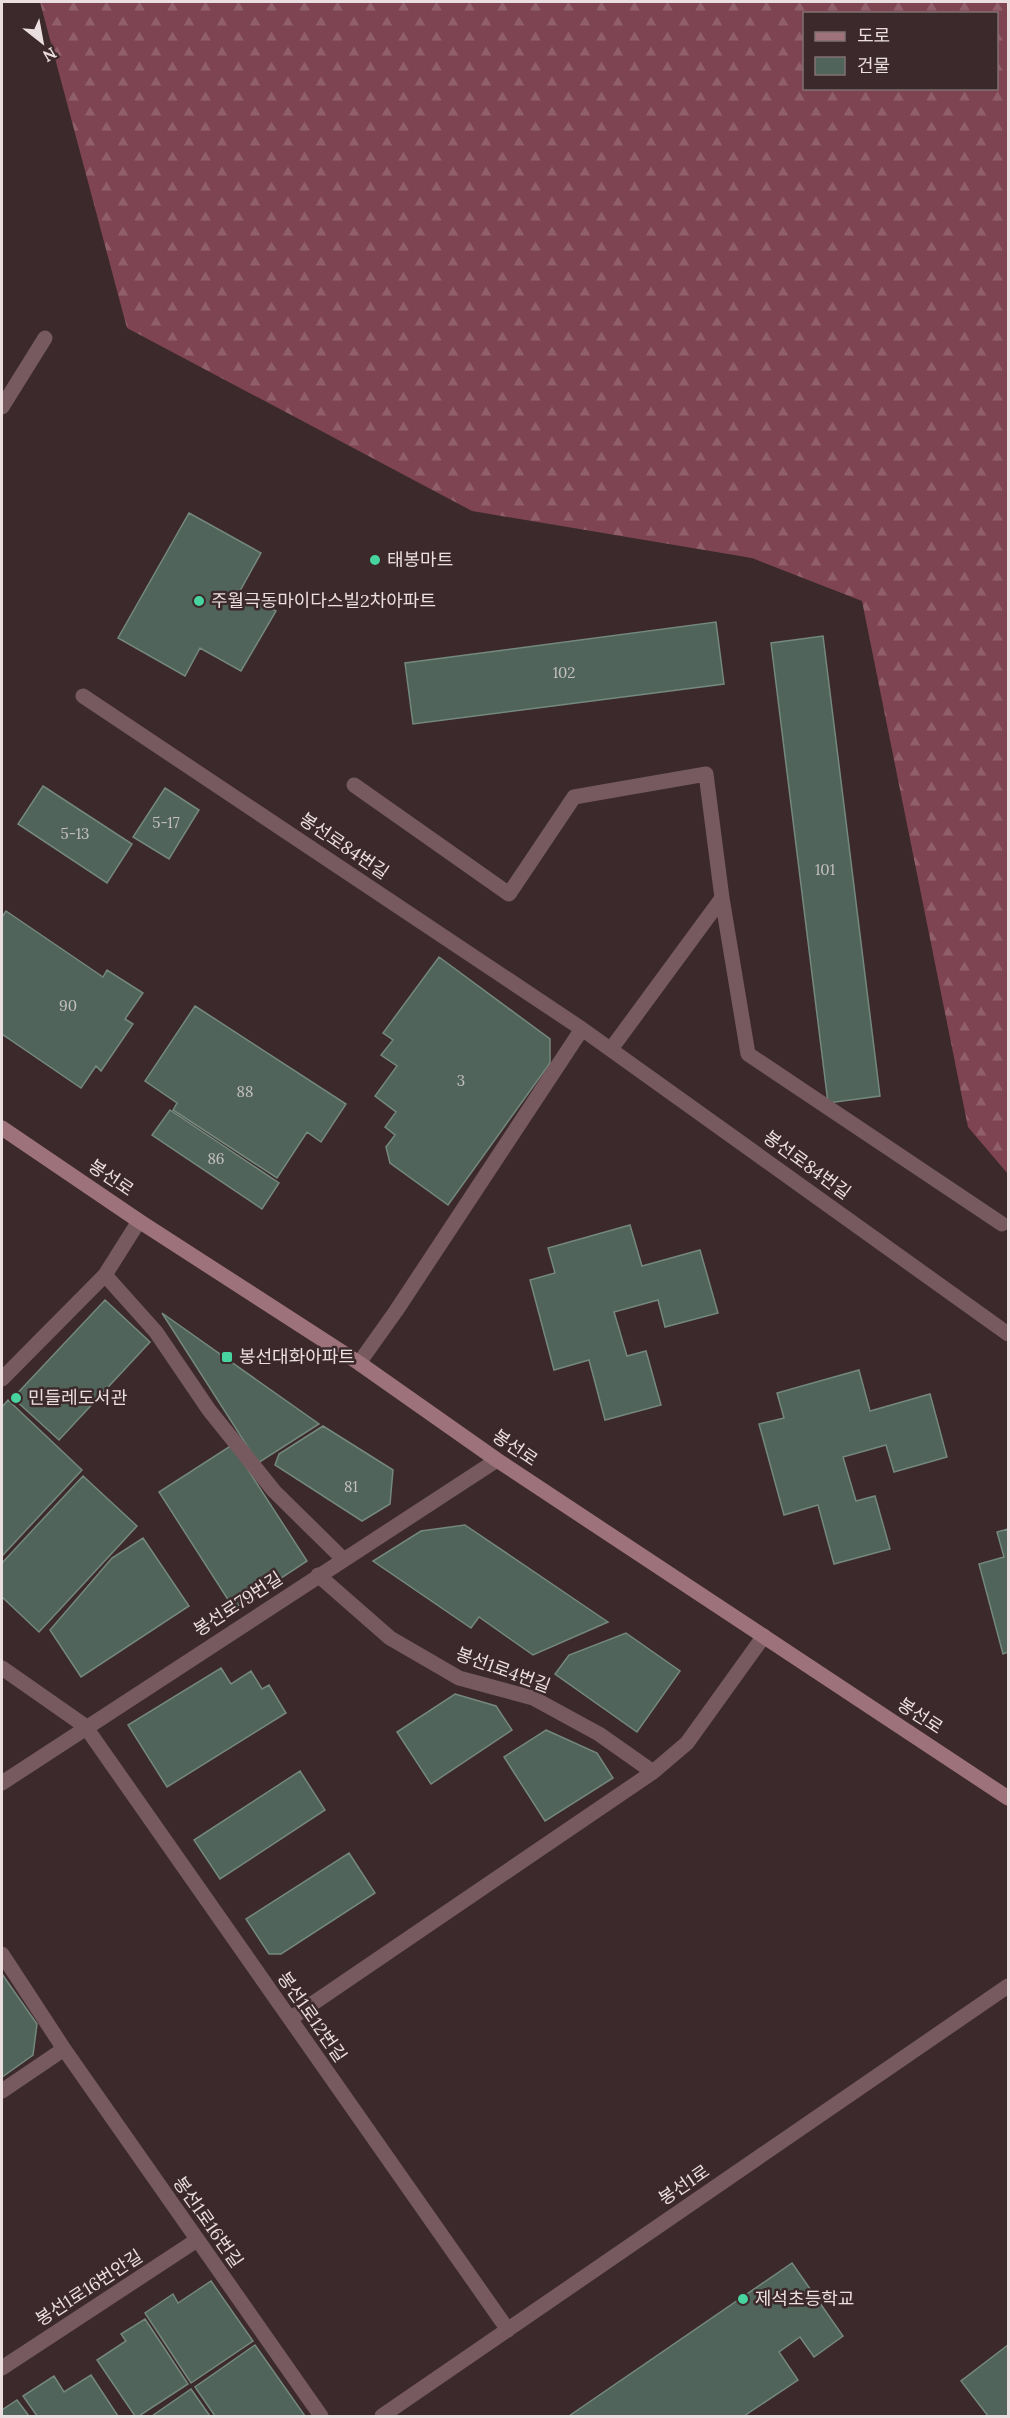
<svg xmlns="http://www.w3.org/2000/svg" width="1010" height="2418" viewBox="0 0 1010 2418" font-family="Lora,'Noto Sans KR',serif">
  <defs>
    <pattern id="forest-firs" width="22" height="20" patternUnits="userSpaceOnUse" patternTransform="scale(1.5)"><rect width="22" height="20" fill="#7f4452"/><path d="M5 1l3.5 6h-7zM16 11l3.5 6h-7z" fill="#915f6b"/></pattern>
  </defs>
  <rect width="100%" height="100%" fill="#3b292c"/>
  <path fill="url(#forest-firs)" fill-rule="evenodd" d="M40,2H1008V1174L968,1127L862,601L752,558L472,511L127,328ZM804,14H996V88H804Z"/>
  <path fill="#51645b" stroke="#74887e" stroke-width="1.5" d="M189,513L261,553L240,591L276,611L241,671L200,648L185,676L118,638Z
    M716,622L724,684L413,724L405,663Z
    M823,636L880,1096L828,1103L771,643Z
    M43,786L132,844L107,883L18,824Z
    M165,788L199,810L169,859L133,837Z
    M6,911L103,977L107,970L143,993L125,1019L133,1024L101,1071L96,1066L81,1088L2,1034V917Z
    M439,957L550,1039V1063L448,1205L390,1163L386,1147L395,1135L385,1127L396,1112L375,1096L397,1066L381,1055L393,1040L383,1033Z
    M195,1006L346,1104L321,1142L307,1132L277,1178L173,1110L177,1103L145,1081Z
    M170,1110L279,1183L262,1209L152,1135Z
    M630,1225L642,1266L700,1250L718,1313L665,1327L658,1300L614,1312L627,1356L646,1351L661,1405L605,1420L589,1360L554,1370L530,1280L555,1273L548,1248Z
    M105,1300L150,1342L59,1440L13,1398Z
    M162,1313L319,1424L258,1463Z
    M859,1370L870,1411L930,1394L947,1457L894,1472L886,1445L843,1457L856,1501L875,1496L890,1549L834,1564L818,1505L784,1515L759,1424L784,1418L777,1393Z
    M8,1400L82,1470L2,1556V1407Z
    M323,1426L393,1470L390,1504L362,1521L275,1465L279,1454Z
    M232,1445L307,1561L234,1609L159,1492Z
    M83,1476L137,1526L39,1632L2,1597V1563Z
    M465,1525L608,1622L533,1655L479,1617L471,1628L373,1561L421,1531Z
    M1008,1529V1652L1003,1654L979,1564L1004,1557L997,1532Z
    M143,1538L189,1606L81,1677L50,1630L112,1558Z
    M626,1633L680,1671L637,1732L555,1674L569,1655Z
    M221,1668L231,1684L251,1671L262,1689L269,1685L286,1713L167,1787L128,1725Z
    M455,1694L496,1706L512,1730L431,1784L397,1732Z
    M546,1730L597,1753L613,1778L545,1821L504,1757Z
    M300,1771L325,1810L220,1879L194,1840Z
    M349,1853L375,1893L281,1954H269L246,1919Z
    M2,1974L37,2024L33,2055L2,2077Z
    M792,2263L843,2336L814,2357L800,2337L779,2352L798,2380L744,2416H569Z
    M211,2281L253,2341L191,2383L145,2313L173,2294L178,2303Z
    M145,2319L188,2384L139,2416H135L97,2360L126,2341L121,2334Z
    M255,2345L305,2416H215L195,2387Z
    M1008,2345V2416H988L961,2381Z
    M91,2375L118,2416H37L23,2396L54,2376L64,2392Z
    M191,2389L210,2416H152Z
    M17,2400L29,2416H2V2410Z"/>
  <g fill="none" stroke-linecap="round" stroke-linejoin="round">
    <path stroke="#765a5f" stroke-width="15" d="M354,785L509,894L574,797L706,774L722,898L611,1049
      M722,898L748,1054L1002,1224
      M105,1275L156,1332L209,1410L274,1491L343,1559
      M2,1379L105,1275L139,1221
      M2,1668L85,1726"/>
    <path stroke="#765a5f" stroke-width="15" d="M2,407L45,338
      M83,696L582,1029L1008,1334
      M359,1363L396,1311L582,1029
      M318,1575L390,1638L459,1678L533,1698L599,1734L653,1772
      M85,1726L508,2330
      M2,1783L497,1460
      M2,1954L64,2049L321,2416
      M290,2019L653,1772L687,1743L764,1636
      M2,2091L64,2049
      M2,2368L197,2240
      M382,2416L1008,1986"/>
    <path stroke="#9d727a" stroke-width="15" d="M2,1128L139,1221L359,1363L497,1460L1008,1798"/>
  </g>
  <g fill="#47d49e" stroke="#3b292c" stroke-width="2">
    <circle cx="375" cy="560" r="6"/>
    <circle cx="199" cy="601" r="6"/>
    <rect x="221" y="1351" width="12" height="12" rx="3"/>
    <circle cx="16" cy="1398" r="6"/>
    <circle cx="743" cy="2299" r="6"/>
  </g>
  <g text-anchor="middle" stroke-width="5" stroke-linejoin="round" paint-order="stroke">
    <g font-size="15" fill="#c4c0bf">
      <text x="564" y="678">102</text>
      <text x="166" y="828">5-17</text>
      <text x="75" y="839">5-13</text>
      <text x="825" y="875">101</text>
      <text x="68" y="1011">90</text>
      <text x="461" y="1086">3</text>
      <text x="245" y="1097">88</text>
      <text x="216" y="1164">86</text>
      <text x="351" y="1492">81</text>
    </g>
    <g font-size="18" fill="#ebdee0" stroke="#3b292c" text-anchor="start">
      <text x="387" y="566">태봉마트</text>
      <text x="211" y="607">주월극동마이다스빌2차아파트</text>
      <text x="239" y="1363">봉선대화아파트</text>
      <text x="28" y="1404">민들레도서관</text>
      <text x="755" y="2305">제석초등학교</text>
    </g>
    <g font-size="18" fill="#ebdee0" stroke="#3b292c">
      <text transform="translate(344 846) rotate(34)" y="6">봉선로84번길</text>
      <text transform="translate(807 1165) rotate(36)" y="6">봉선로84번길</text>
      <text transform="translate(111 1178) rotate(34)" y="6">봉선로</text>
      <text transform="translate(515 1448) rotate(34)" y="6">봉선로</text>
      <text transform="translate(238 1604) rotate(-33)" y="6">봉선로79번길</text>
      <text transform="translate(503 1670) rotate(20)" y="6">봉선1로4번길</text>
      <text transform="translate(920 1716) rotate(33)" y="6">봉선로</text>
      <text transform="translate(312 2017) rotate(55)" y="6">봉선1로12번길</text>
      <text transform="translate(684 2185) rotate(-34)" y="6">봉선1로</text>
      <text transform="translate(208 2222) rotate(55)" y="6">봉선1로16번길</text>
      <text transform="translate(89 2288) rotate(-33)" y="6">봉선1로16번안길</text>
    </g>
  </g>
  <rect width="1010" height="2418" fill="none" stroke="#ebdee0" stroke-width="6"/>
  <rect x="803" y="12" width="195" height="78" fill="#3b292c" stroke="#817174" stroke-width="1.5"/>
  <rect x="815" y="32" width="30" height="9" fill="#9d727a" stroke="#817174" stroke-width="1.5"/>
  <text x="857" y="42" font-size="18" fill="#ebdee0">도로</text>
  <rect x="815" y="57" width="30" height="18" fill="#51645b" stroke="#817174" stroke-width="1.5"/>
  <text x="857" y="72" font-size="18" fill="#ebdee0">건물</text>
  <g transform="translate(42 42) rotate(149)" stroke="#3b292c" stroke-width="4.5" paint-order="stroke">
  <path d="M0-4.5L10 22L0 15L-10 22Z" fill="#ebdee0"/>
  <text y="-9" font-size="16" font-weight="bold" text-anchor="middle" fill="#ebdee0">N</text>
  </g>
</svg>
